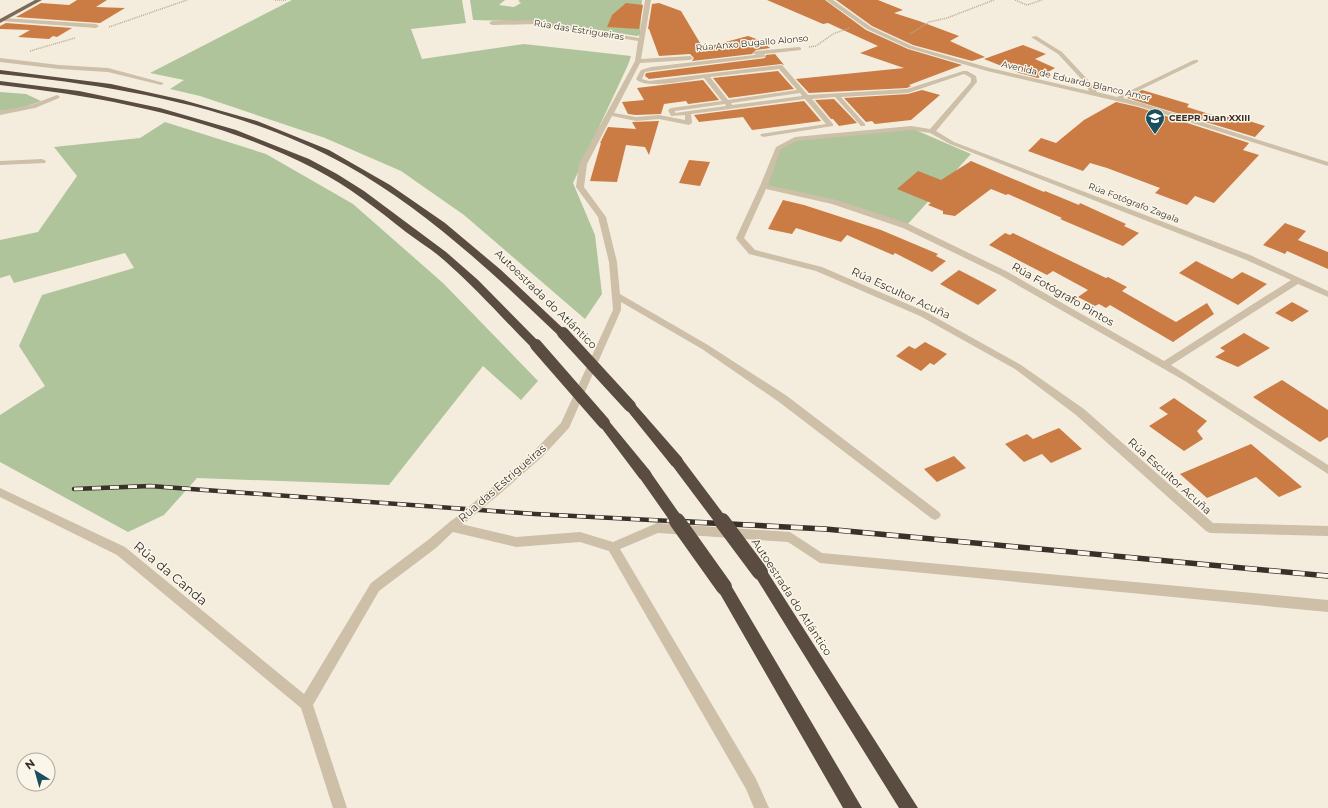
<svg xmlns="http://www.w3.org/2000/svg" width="1328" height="808" viewBox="0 0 1328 808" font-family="Montserrat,sans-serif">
  <rect width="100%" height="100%" fill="#f4eddd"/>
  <path fill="#b0c49c" d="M292,0H462L466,23L411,29L422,59L524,44L631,56L628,65L573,183L595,235L602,294L585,319L464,215L401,171L325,138L200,96L170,89L184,80L150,73Z
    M470,0H505L499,5L514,7L521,3L518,1L520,0H642L640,35L637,36L544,22L473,20Z
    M0,92L26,94L41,101L22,108L0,111Z
    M165,122L266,154L353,204L443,283L538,381L521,400L483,366L389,485L197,478L164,515L128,532L0,462V415L45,386L19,346L42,295L134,268L125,253L14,283L10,275L0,278V240L38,232L77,176L54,147L140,138Z
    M911,128L971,154L906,226L834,202L764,186L778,148L795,139Z"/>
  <path fill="#cb7b44" d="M77,0H107L96,7L125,8L100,23L16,17L41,3L69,5Z
    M767,0H825L866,30L908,49L962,65L909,85L911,86L907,88L809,93L796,79L904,68L860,53L878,46L828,23L823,24Z
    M836,0H878L903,10L894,13L919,21L959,36L950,41L985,57L972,61L913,45L872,26Z
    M626,3L643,5L639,29L607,27L612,15Z
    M659,3L681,11L703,48L748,36L762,41L770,48L756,50L752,54L692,61L694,58L690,54L659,56L649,29H648L652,4Z
    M6,23L72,28L57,37L53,36L49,39L18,37L30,30L0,29V26Z
    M1023,45L1046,54L1035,59L1055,68L1038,78L1019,73L984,59Z
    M775,54L784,65L781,64L649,79L645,76L646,73L765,58L766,55Z
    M778,71L794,89L729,98L713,78Z
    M703,80L719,100L688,104L686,101L664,104L661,114L636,115L628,114L622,102L644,100L637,88Z
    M922,90L940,95L911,120L875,124L872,121L866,122L844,98L908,94Z
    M1142,90L1189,104L1187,107L1225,119L1230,115L1265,126L1255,137L1127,98Z
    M834,99L857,123L839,126L833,119H831L815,100Z
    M804,101L821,121L752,130L743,117L699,122L694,115Z
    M1116,102L1138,107L1249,143L1243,150L1259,155L1214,203L1195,196L1187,205L1155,193L1160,188L1107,168L1090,163L1083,171L1028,151L1041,138L1056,143L1084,120Z
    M659,121L649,155L645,147L626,145L617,182L590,181L601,143H600L608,127L636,129L632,122Z
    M689,160L710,162L700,186L679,183Z
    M971,161L1044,192L1045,191L1079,205L1080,203L1126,224L1124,226L1139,233L1123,246L1060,219L1062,218L1008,194L1006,195L991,189L955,216L943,214V211L928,205L931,203L897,189L918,171L941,180Z
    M783,200L804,205L881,230L938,254L936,256L946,261L932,272L895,253L893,255L847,235L841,242L796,228L792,234L768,229Z
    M1285,223L1306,231L1298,240L1328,252V269L1287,251L1285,254L1263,245Z
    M1005,233L1010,235L1013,233L1106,278L1108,277L1127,287L1122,291L1176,322L1207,303L1214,314L1173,342L1110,305L1106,308L1099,304L1095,306L1078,297L1088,290L1053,271L1047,275L989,245Z
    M1196,261L1232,279L1242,272L1267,284L1238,305L1179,273Z
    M959,270L982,282L997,290L978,305L940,284Z
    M1292,302L1309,311L1292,322L1275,313Z
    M1244,333L1270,348L1238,367L1215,357L1225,351L1220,348Z
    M925,342L947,354L934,365L930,363L921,371L896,356L909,346L915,349Z
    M1282,380L1328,410V437L1320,442L1253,397Z
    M1174,398L1207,421L1197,431L1203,439L1184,451L1149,426L1168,414L1159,408Z
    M1059,428L1082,449L1051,463L1042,454L1024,462L1005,444L1027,434L1033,439Z
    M1251,444L1302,487L1279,497L1256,477L1207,498L1180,474Z
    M954,456L966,468L937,482L924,469Z"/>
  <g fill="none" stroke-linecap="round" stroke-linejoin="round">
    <path stroke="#b8a992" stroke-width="1.5" stroke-dasharray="1 1" stroke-linecap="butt" d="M275,0H286
      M1015,0L1027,5L1042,0
      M109,27L187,0
      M910,34L929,22L947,18L994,0
      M809,47L816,46L833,34L849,28
      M30,51L75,38"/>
    <path fill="#cdbfa8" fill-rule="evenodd" d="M645,0H651L641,59L690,56L693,58L690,60L640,63L614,113L636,117L659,115L685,120V115L671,116L668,110L671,108L722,101L704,78C689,80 645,90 636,79L641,70L651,67L763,54L765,55V57L651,71L645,72L642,79L649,81L781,65L783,66L808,95L907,89L963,71H967L976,76L977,82L936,131L954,142L1250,255L1328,291V297L1298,284L1171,365L1328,465V474L1185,381L1000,275L903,228L832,204L766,189L744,238L755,250L822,267L926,312L1021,365L1084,409L1213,523L1328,526V536L1210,533L1206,531L1076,415L1015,369L920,316L816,271L749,254L737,240L736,238L760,186L776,147L795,137L911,126L930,129L971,82V78L964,74L908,93L841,97L865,124V126H861L835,97L812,99L833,124V126L763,137L760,135L761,134L826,124L805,99L691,114L692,123L689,125L659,119L636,121L612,116L587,164L584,187L606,217L617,262L620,294L708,345L787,396L939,512L941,515L939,518L935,520L931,518L779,402L702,349L621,302V310L569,428L542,457L502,492L498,493L494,492L492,489L494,486L534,451L561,423L613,310L609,262L598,217L576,187L579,164L635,61L638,41L536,24L492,25L489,23L492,21L536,20L639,38ZM779,69L797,90L728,100L710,77ZM800,93L802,96L732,105L731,103ZM725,104L726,106L675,113V111ZM911,130L930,133L950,144L1244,259L1291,280L1164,361L1006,271L909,224L837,200L768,185L781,149L797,141Z
      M826,0H833L871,27L912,46L990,68L1089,91L1085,83L1058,54L1031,37L1036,36L1062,52L1089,81L1097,92L1117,97L1194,60H1198V62L1123,98L1142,103L1328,162V166L1138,106L987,71L908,48L867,29Z
      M3,18L96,24L99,26L96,28L1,21L0,20Z
      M799,47L801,48V50L756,55L753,53L756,51Z
      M0,58L59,65L108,68L164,83L161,85L108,72L59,69L0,62Z
      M57,95L60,97L59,98L35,108L0,115V111L31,105Z
      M42,159L46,161L45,163L0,165V161Z
      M0,488L125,547L304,694L371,583L428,540L452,520L456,518L460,520L461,524L516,537L580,532L613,542L657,523L790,532L822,553L1328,600V612L820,563L788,542L658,533L620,549L756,779L769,808H754L746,789L609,551L580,542L516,547L453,532L436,548L379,591L313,705L347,808H333L301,708L117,555L0,497Z"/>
    <path fill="#7c6b59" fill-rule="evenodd" d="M35,0H42L0,23V19Z"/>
    <path fill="#5a4c40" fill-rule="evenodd" d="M0,70L111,84L183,100L257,121L329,150L390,185L445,223L501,270L568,333L567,336H559C493,273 426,210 346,165C241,107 118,86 0,74Z
      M0,81L79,91L160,108L236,130L309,159L337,174L364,191L446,252L478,280L542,345L540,348H532C503,319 476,288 445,261C433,250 419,242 406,232C377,209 348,186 315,169C218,119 108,97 0,85Z
      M630,402L634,403L682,458L683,462L682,466L677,467L672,466L626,409L624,406L626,403Z
      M604,418L608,420L650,471L652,475L650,479L645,480L640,479L600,426L598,423L600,420Z
      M760,566L765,568L918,808H899L755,576L753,572L755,568Z
      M724,580L729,582L862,808H843L719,592L717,587L719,582Z"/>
    <g stroke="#393129" stroke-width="4.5">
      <path id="rail-far1" d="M74,489L150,486L535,514L690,522"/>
    </g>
    <g stroke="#393129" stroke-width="5.5">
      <path id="rail" d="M671,521L825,529L1328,576"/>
    </g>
    <use href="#rail-far1" stroke="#fbf6ea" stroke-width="3" stroke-dasharray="9" stroke-linecap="butt"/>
    <use href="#rail" stroke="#fbf6ea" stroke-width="4" stroke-dasharray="12" stroke-linecap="butt"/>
    <path stroke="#cdbfa8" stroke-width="10" d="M459,521L498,489"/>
    <path stroke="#5a4c40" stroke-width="12" d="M563,333L630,406
      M536,345L604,423
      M677,462L722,522
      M645,475L678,522"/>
    <path stroke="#5a4c40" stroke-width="16" d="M677,521L724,587
      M722,521L760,572"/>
  </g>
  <defs>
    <g id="school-pin" transform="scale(1)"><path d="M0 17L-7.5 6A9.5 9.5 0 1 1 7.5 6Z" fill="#1c4e5d" stroke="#fbf6ea"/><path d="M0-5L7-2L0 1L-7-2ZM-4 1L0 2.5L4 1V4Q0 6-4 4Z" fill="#fff"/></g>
  </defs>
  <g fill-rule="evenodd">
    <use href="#school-pin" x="1155" y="118"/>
  </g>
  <g text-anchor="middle" stroke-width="3" stroke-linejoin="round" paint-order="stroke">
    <g font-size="9" fill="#393129" stroke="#fbf6ea">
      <text transform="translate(579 30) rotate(9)" y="3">Rúa das Estrigueiras</text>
      <text transform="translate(752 43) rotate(-5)" y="3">Rúa Anxo Bugallo Alonso</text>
      <text transform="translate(1076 81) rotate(13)" y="3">Avenida de Eduardo Blanco Amor</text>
      <text transform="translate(1134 203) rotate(21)" y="3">Rúa Fotógrafo Zagala</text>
    </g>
    <g font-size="9" font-weight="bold" fill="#393129" stroke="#fbf6ea" text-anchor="start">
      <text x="1169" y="121">CEEPR Juan XXIII</text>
    </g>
    <g font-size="11" fill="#393129" stroke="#fbf6ea">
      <text transform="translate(901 293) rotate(25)" y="4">Rúa Escultor Acuña</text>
      <text transform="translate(1063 294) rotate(30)" y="4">Rúa Fotógrafo Pintos</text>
      <text transform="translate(546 299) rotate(44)" y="4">Autoestrada do Atlántico</text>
      <text transform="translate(1170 476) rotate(42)" y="4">Rúa Escultor Acuña</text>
      <text transform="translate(502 483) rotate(-41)" y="4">Rúa das Estrigueiras</text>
      <text transform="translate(792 597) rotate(57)" y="4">Autoestrada do Atlántico</text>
    </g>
    <g font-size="13" fill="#393129" stroke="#fbf6ea">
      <text transform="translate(171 573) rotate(40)" y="5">Rúa da Canda</text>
    </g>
  </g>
  <g transform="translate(36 772) rotate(323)"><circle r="19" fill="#fbf6ea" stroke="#ada79d"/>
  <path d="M0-3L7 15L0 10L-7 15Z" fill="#1c4e5d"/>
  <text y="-6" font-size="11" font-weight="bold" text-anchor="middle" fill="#393129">N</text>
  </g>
</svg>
